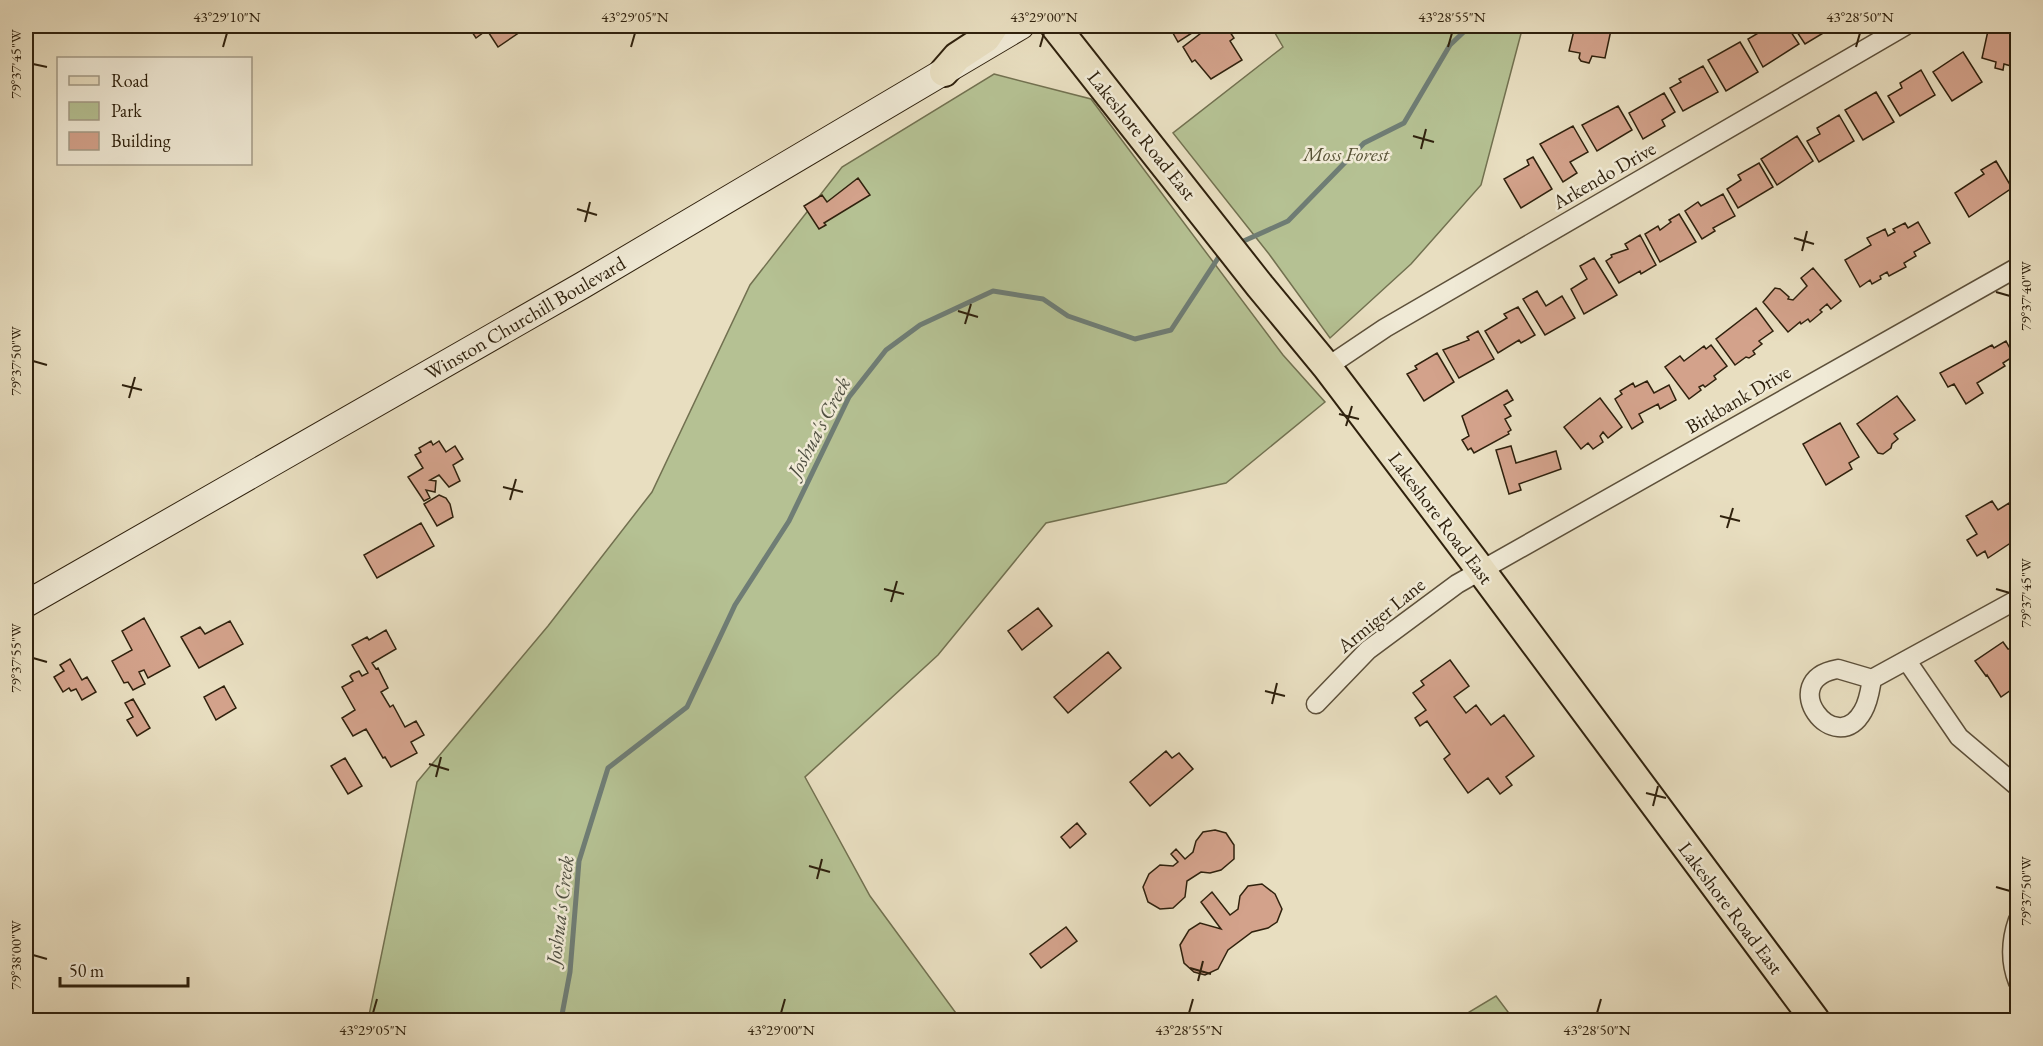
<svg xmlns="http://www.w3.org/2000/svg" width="2043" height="1046" viewBox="0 0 2043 1046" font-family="'EB Garamond',serif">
  <rect width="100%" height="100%" fill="#e8dec0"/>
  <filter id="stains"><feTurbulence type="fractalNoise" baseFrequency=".00333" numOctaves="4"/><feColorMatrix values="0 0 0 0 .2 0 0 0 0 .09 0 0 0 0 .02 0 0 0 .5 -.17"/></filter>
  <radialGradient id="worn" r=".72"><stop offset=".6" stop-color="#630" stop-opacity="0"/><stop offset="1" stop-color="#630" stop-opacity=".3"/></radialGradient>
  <path fill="#b5c193" stroke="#727150" stroke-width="1.5" d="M1271,26H1523L1481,185L1411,264L1330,338L1269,254L1173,133L1283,47Z
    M994,74L1091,99L1283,355L1325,402L1226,483L1046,523L938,655L805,777L870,896L961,1020H368L417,782L548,626L652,492L750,285L842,167Z
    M1496,996L1514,1020H1456Z"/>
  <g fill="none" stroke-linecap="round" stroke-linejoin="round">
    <path stroke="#6f7d75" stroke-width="5" d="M1237,244L1288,221L1364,143L1404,123L1450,45L1470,26
      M561,1020L570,972L579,861L608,768L687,707L735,605L789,521L849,397L886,350L920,325L993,291L1043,299L1068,316L1135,339L1171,330L1222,252"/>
  </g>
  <path fill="#d3a28b" stroke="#2f210d" stroke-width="1.5" d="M468,26H516L520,32L498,47L487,30L476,38Z
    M1169,26H1203L1178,42Z
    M1217,26H1226L1234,38L1230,41L1242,60L1211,79L1195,60L1192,62L1183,47L1209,27L1211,29Z
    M1575,26H1594L1611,30L1605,58L1592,56L1589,63L1581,61L1579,58L1580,53L1569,51Z
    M1770,26L1771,28L1774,26H1787L1799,44L1763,67L1748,39Z
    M1793,26H1835L1805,44Z
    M1989,26H2018V49L2011,66L2004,64L2003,70L1995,68L1996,62L1982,58Z
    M1740,42L1758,72L1726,91L1708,60Z
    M1963,52L1982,82L1952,101L1933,72Z
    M1703,66L1718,92L1683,111L1670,88L1681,82L1679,79Z
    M1921,70L1935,95L1900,116L1888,96L1902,88L1900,83Z
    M1876,92L1894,122L1863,140L1845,110Z
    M1664,93L1675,112L1662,120L1665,126L1643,139L1629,113Z
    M1618,106L1632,130L1597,151L1582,125Z
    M1839,115L1854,141L1819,162L1807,141L1820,134L1817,128Z
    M1573,126L1588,152L1570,162L1577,173L1563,182L1540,144Z
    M1797,136L1813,161L1777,185L1761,159Z
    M1533,157L1552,189L1521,208L1504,179L1529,165L1527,160Z
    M1996,161L2012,188L1969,217L1955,193L1984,174L1981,170Z
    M1759,163L1773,187L1738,208L1727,189L1741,180L1738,175Z
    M858,178L870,195L824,223L826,225L819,229L804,206L822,195L827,202Z
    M1723,194L1735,216L1713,228L1715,231L1702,239L1685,211L1698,202L1701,206Z
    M1679,214L1696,242L1660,262L1645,234L1658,226L1660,230L1671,222L1669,220Z
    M1918,222L1930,243L1914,252L1916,256L1904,263L1906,267L1889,276L1887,272L1880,276L1881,279L1872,284L1870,280L1860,287L1845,260L1871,245L1867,238L1885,229L1888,236L1895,232L1893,229L1905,223L1908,228Z
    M1640,235L1656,265L1641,274L1640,271L1619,283L1606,261L1612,257L1611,255L1628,249L1625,244Z
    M1594,258L1617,295L1584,314L1571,289L1587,279L1580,266Z
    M1813,268L1841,301L1831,309L1827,304L1820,310L1822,312L1810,322L1808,319L1801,324L1800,322L1788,332L1763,302L1775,288L1780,289L1789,297L1788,299L1793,300L1807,286L1801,278Z
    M1537,291L1546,306L1562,296L1575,318L1545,335L1523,299Z
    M1518,307L1535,335L1521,343L1519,340L1498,353L1485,331L1507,318L1504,314Z
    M1756,308L1773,331L1759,341L1762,344L1753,351L1755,354L1749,358L1746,357L1735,365L1716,339Z
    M1478,331L1494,359L1459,378L1443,350L1469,340L1467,337Z
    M2006,341L2014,356L2003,363L2005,366L1977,383L1983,393L1966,404L1954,384L1948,387L1940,373L1992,345L1994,348Z
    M1711,345L1727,366L1714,376L1716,379L1705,387L1703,385L1699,387L1701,390L1689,399L1665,367L1680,356L1684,361L1704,346L1706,349Z
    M1437,353L1454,382L1424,401L1407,374L1417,369L1415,366Z
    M1647,381L1654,393L1669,385L1676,400L1660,409L1658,404L1639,414L1643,422L1632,429L1615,399L1622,394L1620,391L1633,383L1635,387Z
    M1507,390L1513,400L1504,405L1511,416L1505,419L1511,430L1508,432L1509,434L1474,453L1471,448L1468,450L1462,440L1469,436L1462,416Z
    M1897,396L1915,420L1894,434L1898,439L1892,444L1891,448L1883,454L1878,453L1857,424Z
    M1600,398L1622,427L1608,438L1603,432L1600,436L1603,442L1593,449L1588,443L1581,449L1564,427Z
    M1840,423L1859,457L1849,463L1852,469L1826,485L1803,444Z
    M431,441L433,445L439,441L446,452L455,446L463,459L453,465L460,481L449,487L439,475L430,480L436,481L435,492L426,490L430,498L424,501L408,477L423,468L415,455L421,452L419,448Z
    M1511,446L1516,463L1556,451L1561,469L1519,484L1521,490L1509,494L1496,450Z
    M439,495L446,498L450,504L453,517L437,526L424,504Z
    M1992,501L1998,510L2009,503L2018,517V527L2010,531L2015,540L1988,558L1985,551L1977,556L1967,540L1977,534L1966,516Z
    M421,523L434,546L377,578L364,555Z
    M1038,608L1052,626L1022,650L1008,631Z
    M144,618L170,666L148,678L144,670L139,672L145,684L133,690L128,682L124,683L112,661L132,650L122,631Z
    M230,621L243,644L199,668L181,637L200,627L205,634Z
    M386,630L396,649L372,663L376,669L378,668L388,688L381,692L390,707L393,705L405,727L416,721L424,735L411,742L417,753L391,767L385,757L383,758L366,729L353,736L342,718L355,710L342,687L353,681L350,676L352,674L359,671L362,676L368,673L352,645L367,637L369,640Z
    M2003,642L2008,649H2011L2018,662V685L2001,697L1987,675L1986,676L1975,661Z
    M1108,652L1121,668L1068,713L1054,697Z
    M70,659L82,680L87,677L96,692L82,700L76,689L71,691L69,688L63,692L54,677L64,671L60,665Z
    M1450,660L1469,686L1454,697L1466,713L1476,705L1491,725L1504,715L1534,756L1506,777L1512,785L1500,794L1488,778L1468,793L1444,759L1450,754L1427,721L1420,726L1415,718L1426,710L1413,693L1424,685L1421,681Z
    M224,686L236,708L216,720L204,697Z
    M133,699L150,728L137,736L127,720L133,717L125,703Z
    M1166,751L1172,758L1179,753L1193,769L1150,806L1130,782Z
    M345,758L362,786L348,794L331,766Z
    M1077,823L1086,834L1070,848L1061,837Z
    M1215,830L1226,833L1234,845V859L1221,870L1210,873L1201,872L1187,881L1185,897L1173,908L1160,909L1148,902L1143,887L1149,874L1160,865L1173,866L1178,862L1171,854L1176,849L1185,859L1193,852L1196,841L1203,832Z
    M1262,884L1275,894L1282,909L1277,922L1268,928L1252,932L1228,950L1218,969L1205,975L1194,972L1184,963L1180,945L1189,930L1200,923L1221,929L1201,902L1212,892L1230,915L1238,909L1240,896L1248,886Z
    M1066,927L1077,941L1041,968L1030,954Z"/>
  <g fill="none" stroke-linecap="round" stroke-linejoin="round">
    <g stroke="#5d503a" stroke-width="21">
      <path id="street" d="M1327,367L1385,328L1905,26
        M1907,661L1959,737L2018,787
        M1838,669L1872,679C1870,690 1869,701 1863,711C1835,761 1774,680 1838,669Z
        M1872,679L2018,599
        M1316,704L1368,650L1457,584L2018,267
        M2018,920C2011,940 2010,962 2018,982"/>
    </g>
    <g stroke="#2f210d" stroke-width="28">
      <path id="secondary" d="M26,604L583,285L1021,26"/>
    </g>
    <g stroke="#2f210d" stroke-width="32">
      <path id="primary" d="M1055,26L1260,286L1327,367L1480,569L1815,1020
        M944,72L957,57L986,38L994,26"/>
    </g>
    <use href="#street" stroke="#f0ead6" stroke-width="18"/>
    <use href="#secondary" stroke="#f0ead6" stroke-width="26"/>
    <use href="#primary" stroke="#e8dec0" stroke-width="28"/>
  </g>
  <path fill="none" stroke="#2f210d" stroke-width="2" d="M223,47L227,33M631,47L635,33M1040,47L1044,33M1448,47L1452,33M1856,47L1860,33M33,64L47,67M1413,136L1434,142M1421,149L1426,129M577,209L597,215M585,222L590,202M1794,238L1814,244M1802,251L1807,231M1996,292L2010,296M958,311L978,317M965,324L971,304M33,361L47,365M122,385L142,390M129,398L135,377M1339,414L1359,419M1346,426L1352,406M503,487L523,492M510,500L516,479M1720,516L1740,521M1727,528L1733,508M884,589L904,594M1996,589L2010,593M891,602L897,581M33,658L47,662M1265,691L1285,696M1272,704L1277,683M429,764L449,770M436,777L441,757M1646,793L1666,798M1653,806L1658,786M809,866L830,872M817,879L822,859M1996,887L2010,891M33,955L47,959M1190,968L1211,974M1198,981L1203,961M373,1013L377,999M781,1013L785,999M1189,1013L1193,999M1597,1013L1601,999"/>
  <g text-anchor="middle" stroke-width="5" stroke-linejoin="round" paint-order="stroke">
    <g font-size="20" fill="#2f210d" stroke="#f0ead6">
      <text transform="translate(1142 135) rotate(51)" y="7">Lakeshore Road East</text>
      <text transform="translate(1604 175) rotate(-30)" y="7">Arkendo Drive</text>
      <text transform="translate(525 318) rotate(-30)" y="7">Winston Churchill Boulevard</text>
      <text transform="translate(1738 399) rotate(-30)" y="7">Birkbank Drive</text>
      <text transform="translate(1441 518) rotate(53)" y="7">Lakeshore Road East</text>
      <text transform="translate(1381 615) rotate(-39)" y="7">Armiger Lane</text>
      <text transform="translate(1731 908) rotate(53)" y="7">Lakeshore Road East</text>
    </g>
    <g font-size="20" font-style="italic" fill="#575135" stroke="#f0ead6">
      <text x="1346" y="161">Moss Forest</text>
    </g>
    <g font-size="21" font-style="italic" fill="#4f4f41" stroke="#f0ead6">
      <text transform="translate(819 427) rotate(-62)" y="7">Joshua's Creek</text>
      <text transform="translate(560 910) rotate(-83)" y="7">Joshua's Creek</text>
    </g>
  </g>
  <rect width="2043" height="1046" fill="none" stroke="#e8dec0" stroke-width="66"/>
  <rect x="57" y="57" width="195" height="108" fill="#f0ead6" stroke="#a39a86" stroke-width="1.5"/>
  <rect x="69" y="76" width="30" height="9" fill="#e8dec0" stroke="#a39a86" stroke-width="1.5"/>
  <text x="111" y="87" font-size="18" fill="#2f210d">Road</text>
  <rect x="69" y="102" width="30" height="18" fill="#b5c193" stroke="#a39a86" stroke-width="1.5"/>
  <text x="111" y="117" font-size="18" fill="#2f210d">Park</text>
  <rect x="69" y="132" width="30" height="18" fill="#d3a28b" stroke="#a39a86" stroke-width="1.5"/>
  <text x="111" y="147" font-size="18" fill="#2f210d">Building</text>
  <path d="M60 977v9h128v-9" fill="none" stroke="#2f210d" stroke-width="3"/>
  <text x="69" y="977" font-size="18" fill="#2f210d" stroke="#f0ead6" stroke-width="4.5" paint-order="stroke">50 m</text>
  <rect x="33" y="33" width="1977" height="980" fill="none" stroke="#2f210d" stroke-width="2"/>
  <g font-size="15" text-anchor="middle" fill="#2f210d">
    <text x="227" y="22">43°29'10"N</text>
    <text x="635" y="22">43°29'05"N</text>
    <text x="1044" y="22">43°29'00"N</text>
    <text x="1452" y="22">43°28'55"N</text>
    <text x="1860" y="22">43°28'50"N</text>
    <text transform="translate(16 64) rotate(-90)" y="5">79°37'45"W</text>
    <text transform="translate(2026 296) rotate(-90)" y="5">79°37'40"W</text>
    <text transform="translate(16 361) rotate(-90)" y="5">79°37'50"W</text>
    <text transform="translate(2026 593) rotate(-90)" y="5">79°37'45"W</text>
    <text transform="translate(16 658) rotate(-90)" y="5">79°37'55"W</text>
    <text transform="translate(2026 891) rotate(-90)" y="5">79°37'50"W</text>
    <text transform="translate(16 955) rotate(-90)" y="5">79°38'00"W</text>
    <text x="373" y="1035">43°29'05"N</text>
    <text x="781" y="1035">43°29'00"N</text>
    <text x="1189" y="1035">43°28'55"N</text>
    <text x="1597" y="1035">43°28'50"N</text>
  </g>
  <rect width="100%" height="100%" filter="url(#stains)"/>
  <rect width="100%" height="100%" fill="url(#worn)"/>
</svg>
